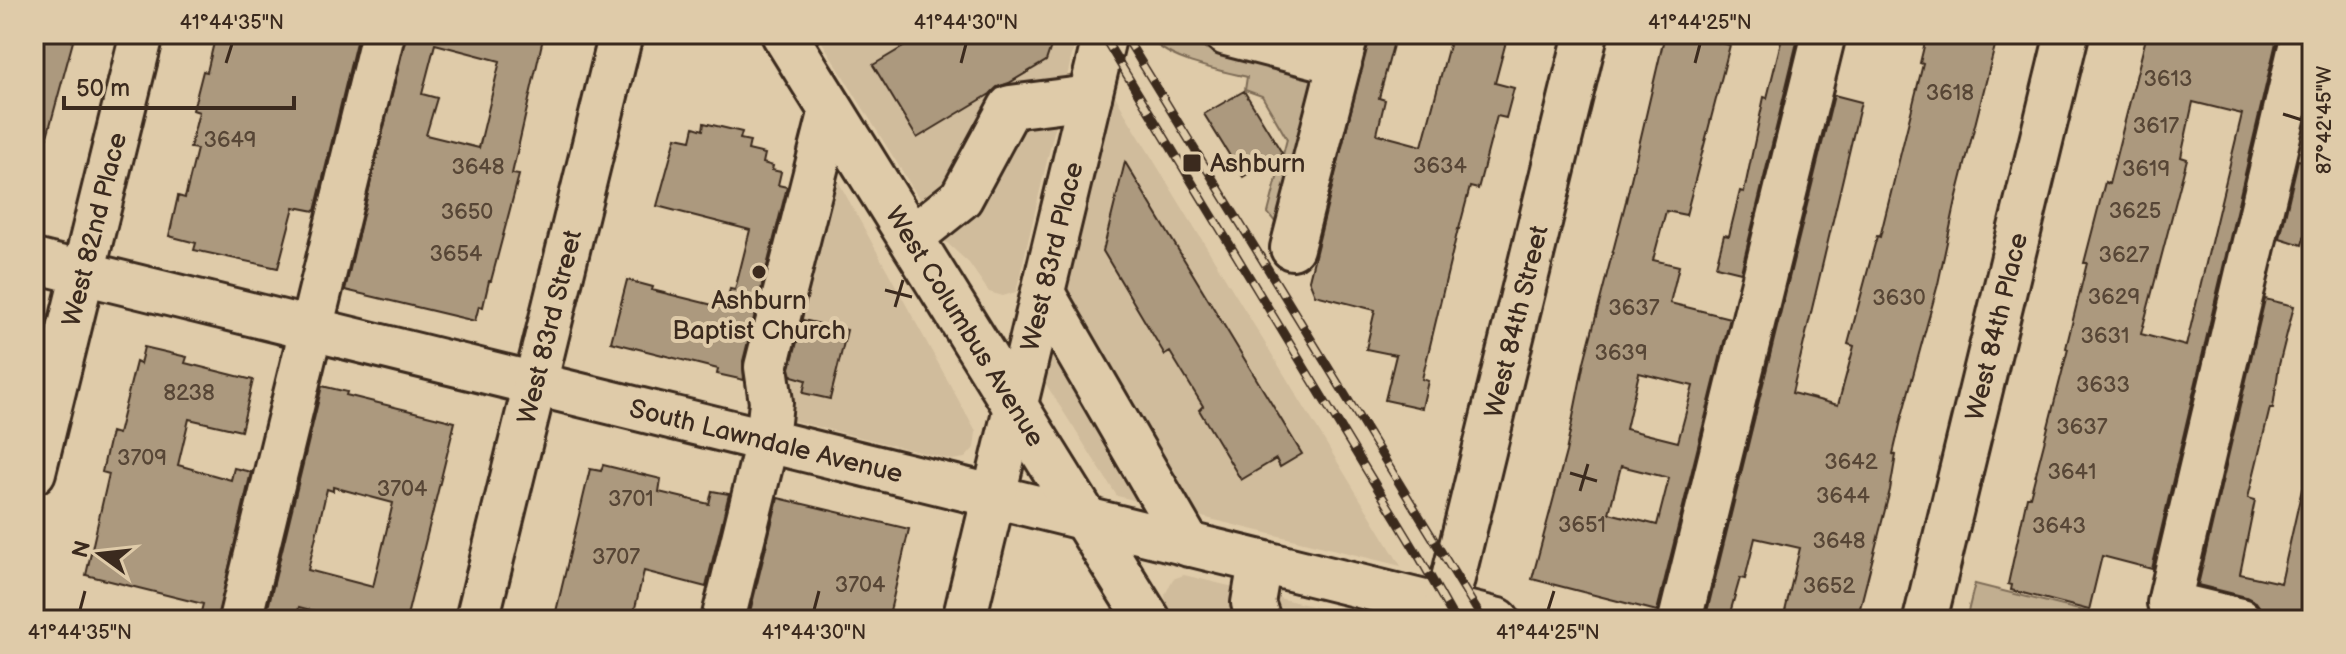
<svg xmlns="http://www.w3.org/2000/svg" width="2346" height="654" viewBox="0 0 2346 654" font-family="'Balsamiq Sans',sans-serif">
  <rect width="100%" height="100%" fill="#dfcba9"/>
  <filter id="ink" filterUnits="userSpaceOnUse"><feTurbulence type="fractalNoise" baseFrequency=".0125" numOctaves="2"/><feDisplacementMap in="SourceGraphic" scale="16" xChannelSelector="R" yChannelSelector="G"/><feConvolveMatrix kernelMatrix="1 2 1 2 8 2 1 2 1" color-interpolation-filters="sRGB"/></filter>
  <g filter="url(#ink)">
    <path fill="#d0bc9c" d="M817,34H1077L1016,292L1003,296L989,292L969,263L946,242Z
      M1112,90L1124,112L1401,566L1117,496L1042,378Z
      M821,150L976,432L974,448L965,458L952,460L770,415Z
      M1184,575L1370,620H1176L1166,604L1165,595L1173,579Z"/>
    <path fill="#c1ae90" stroke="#7e6c57" stroke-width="2" d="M1149,34L1321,78L1283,232L1268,213L1287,139L1262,96L1245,90L1247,77C1222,71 1160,60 1149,34Z
      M1975,583V584L2119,620H1966Z"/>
    <path fill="#ac997e" stroke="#3b2a1e" stroke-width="2" fill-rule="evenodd" d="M34,34H75L42,155L34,154Z
      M216,34H358L315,211L294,207L278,268L194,250L196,243L169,236L178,196L185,198L197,149L190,148L199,112L193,110L203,71L207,72Z
      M406,34H544L512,174L519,175L491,281H489L483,307L479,306L475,321L345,290ZM435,44L500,61L479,148L426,135L437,98L422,94Z
      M925,34H1055L1046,61L1009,83L997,87L990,94L917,138L873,65Z
      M1370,34H1396L1379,98L1385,100L1377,134L1422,146L1452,34H1508L1495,83L1514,88L1506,118L1497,116L1478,189L1470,187L1459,229H1458L1422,379L1428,381L1422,408L1385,400L1396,355L1366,349L1375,310L1315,295L1309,280Z
      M1665,34H1684L1730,45L1686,215L1666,211L1653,260L1679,266L1670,303L1730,318L1657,611L1532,579L1566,452L1584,362L1626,201ZM1639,373L1693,386L1678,442L1626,429ZM1621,466L1669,478L1657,525L1609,513Z
      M1927,34H1996V42L1956,200L1938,284L1902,416L1893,454L1896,455L1890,490L1857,620H1783L1800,548L1755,538L1745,579L1740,578L1728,620H1705L1834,95L1861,102L1792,393L1838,405L1853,350L1854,346L1848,344L1877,236L1880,237L1923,64L1920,63Z
      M2147,34H2278L2152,569L2102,556L2089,610L2011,590L2012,585L2008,584L2027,497H2030L2068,349L2066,348L2087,263H2084L2105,182L2109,184ZM2193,102L2242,114L2186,346L2141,334L2187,159L2181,157Z
      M1782,38L1797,42L1741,272L1716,266L1724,235L1729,236L1740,191L1744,192L1764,97L1767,98Z
      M1244,91L1282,153L1243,177L1204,114Z
      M704,123L742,132L740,139L750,141L748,150L765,154L763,163L773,166L772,170L781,172L778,185L787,187L743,361L744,380L717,374L718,369L611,342L627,280L653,287L652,290L725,308L730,289L735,290L750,230L657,206L676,137L691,140L694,127L703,130Z
      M2298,160L2312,163V210L2302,245L2280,238Z
      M1125,162L1302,454L1280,467L1276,459L1241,480L1199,410L1203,406L1170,352L1165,355L1103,251Z
      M2265,299L2294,306L2279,365L2273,408H2270L2248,498L2255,500L2240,574L2281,583L2302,489L2312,490V620L2261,609L2256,602L2246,597L2198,585Z
      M803,320L847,330L830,399L803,393L806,380L792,376L790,368Z
      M144,347L187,357L185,363L253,380L241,431L189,419L178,465L231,480L234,468L251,472L217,620H199L203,604L86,575L109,474L102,472L111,432L118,434L136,362L140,364Z
      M322,386L347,392L346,395L455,422L406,620H349L299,607L296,620H265ZM333,487L393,503L373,587L308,570L327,489L333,491Z
      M603,465L661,479L659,492L709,504L712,491L729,494L706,587L644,571L632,620H554L590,469L601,471Z
      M778,498L909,529L888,620H748Z"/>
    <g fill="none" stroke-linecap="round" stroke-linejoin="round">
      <g stroke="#3b2a1e" stroke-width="48">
        <g id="minor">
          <path d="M1226,34L1340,63"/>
          <path d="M911,238L961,198L1010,107L1090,97"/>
          <path d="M1292,248L1347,34"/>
          <path id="s1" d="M34,261L1498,620"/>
          <path d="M1043,293L1189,545"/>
          <path id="s2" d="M34,472L142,34"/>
          <path id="s3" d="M1446,607L1586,34"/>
          <path d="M240,620L383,34"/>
          <path id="s4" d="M477,620L621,34"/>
          <path d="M723,620L767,441L771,402L766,367L831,110"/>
          <path id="s5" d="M964,620L1105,34"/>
          <path d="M1259,620L1253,603L1260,562"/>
          <path d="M1680,620L1824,34"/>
          <path id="s6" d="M1925,620L2067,34"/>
          <path d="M2240,620L2169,603L2303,34"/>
        </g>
      </g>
      <g stroke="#3b2a1e" stroke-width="50">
        <g id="major">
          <path id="s7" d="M784,34L1148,620"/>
        </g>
      </g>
      <use href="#minor" stroke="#dfcba9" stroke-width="42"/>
      <use href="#major" stroke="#dfcba9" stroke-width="44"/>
      <g stroke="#3b2a1e" stroke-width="9">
        <path id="rail" d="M1102,34L1421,560L1455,620
          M1124,34L1483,620"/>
      </g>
      <use href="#rail" stroke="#dfcba9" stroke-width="6" stroke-dasharray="18" stroke-linecap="butt"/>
    </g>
  </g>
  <path fill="none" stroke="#3b2a1e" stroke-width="3" d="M226,63L232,44M961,63L966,44M1695,63L1700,44M2283,114L2302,120M885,290L912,297M895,307L903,280M1570,473L1597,481M1580,491L1588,464M80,610L85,591M814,610L819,591M1548,610L1554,591"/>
  <g fill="#3b2a1e" stroke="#dfcba9" stroke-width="3">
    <rect x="1182" y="153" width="20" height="20" rx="4"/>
    <circle cx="759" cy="272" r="8"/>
  </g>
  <g text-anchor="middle" stroke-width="8" stroke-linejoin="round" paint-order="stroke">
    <g font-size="22" fill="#574636">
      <text x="2168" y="86">3613</text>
      <text x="1950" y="100">3618</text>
      <text x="2156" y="133">3617</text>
      <text x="230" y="147">3649</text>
      <text x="1440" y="173">3634</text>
      <text x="478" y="174">3648</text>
      <text x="2146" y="176">3619</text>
      <text x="2135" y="218">3625</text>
      <text x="467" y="219">3650</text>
      <text x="456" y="261">3654</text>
      <text x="2124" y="262">3627</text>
      <text x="2114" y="304">3629</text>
      <text x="1899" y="305">3630</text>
      <text x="1634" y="315">3637</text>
      <text x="2105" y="343">3631</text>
      <text x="1621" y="360">3639</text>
      <text x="2103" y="392">3633</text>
      <text x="189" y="400">8238</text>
      <text x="2082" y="434">3637</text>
      <text x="142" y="465">3709</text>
      <text x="1851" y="469">3642</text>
      <text x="2072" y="479">3641</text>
      <text x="402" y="496">3704</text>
      <text x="1843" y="503">3644</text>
      <text x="631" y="506">3701</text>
      <text x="1582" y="532">3651</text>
      <text x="2059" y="533">3643</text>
      <text x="1839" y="548">3648</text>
      <text x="616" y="564">3707</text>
      <text x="860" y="592">3704</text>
      <text x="1829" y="593">3652</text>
    </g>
    <g font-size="26" fill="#3b2a1e" stroke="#dfcba9" text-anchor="start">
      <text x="1210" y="172">Ashburn</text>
      <text x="759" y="309" text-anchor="middle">Ashburn<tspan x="759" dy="30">Baptist Church</tspan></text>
    </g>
    <g font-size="26" fill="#3b2a1e" stroke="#dfcba9">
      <text dy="9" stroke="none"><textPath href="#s2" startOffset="250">West 82nd Place</textPath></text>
      <text dy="9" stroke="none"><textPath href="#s5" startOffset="374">West 83rd Place</textPath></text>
      <text dy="9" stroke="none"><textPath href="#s3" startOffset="294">West 84th Street</textPath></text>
      <text dy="9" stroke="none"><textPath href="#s4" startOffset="302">West 83rd Street</textPath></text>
      <text dy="9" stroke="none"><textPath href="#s7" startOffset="344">West Columbus Avenue</textPath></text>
      <text dy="9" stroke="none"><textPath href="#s6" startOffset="302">West 84th Place</textPath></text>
      <text dy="9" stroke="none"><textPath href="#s1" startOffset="754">South Lawndale Avenue</textPath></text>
    </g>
  </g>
  <rect width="2346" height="654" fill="none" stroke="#dfcba9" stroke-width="88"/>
  <g transform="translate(100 554) rotate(285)" stroke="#dfcba9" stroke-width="6" paint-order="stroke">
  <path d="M0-6L14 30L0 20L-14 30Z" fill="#3b2a1e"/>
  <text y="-12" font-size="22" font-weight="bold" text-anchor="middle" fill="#3b2a1e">N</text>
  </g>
  <path d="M64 96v12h230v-12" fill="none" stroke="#3b2a1e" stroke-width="4"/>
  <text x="76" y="96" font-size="24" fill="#3b2a1e" stroke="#dfcba9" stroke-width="6" paint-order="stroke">50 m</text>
  <rect x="44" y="44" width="2258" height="566" fill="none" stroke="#3b2a1e" stroke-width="3"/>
  <g font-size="20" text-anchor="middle" fill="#3b2a1e">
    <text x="232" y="29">41°44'35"N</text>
    <text x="966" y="29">41°44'30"N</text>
    <text x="1700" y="29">41°44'25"N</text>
    <text transform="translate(2324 120) rotate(-90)" y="7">87°42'45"W</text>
    <text x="80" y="639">41°44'35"N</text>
    <text x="814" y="639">41°44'30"N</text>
    <text x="1548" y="639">41°44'25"N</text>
  </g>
</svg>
